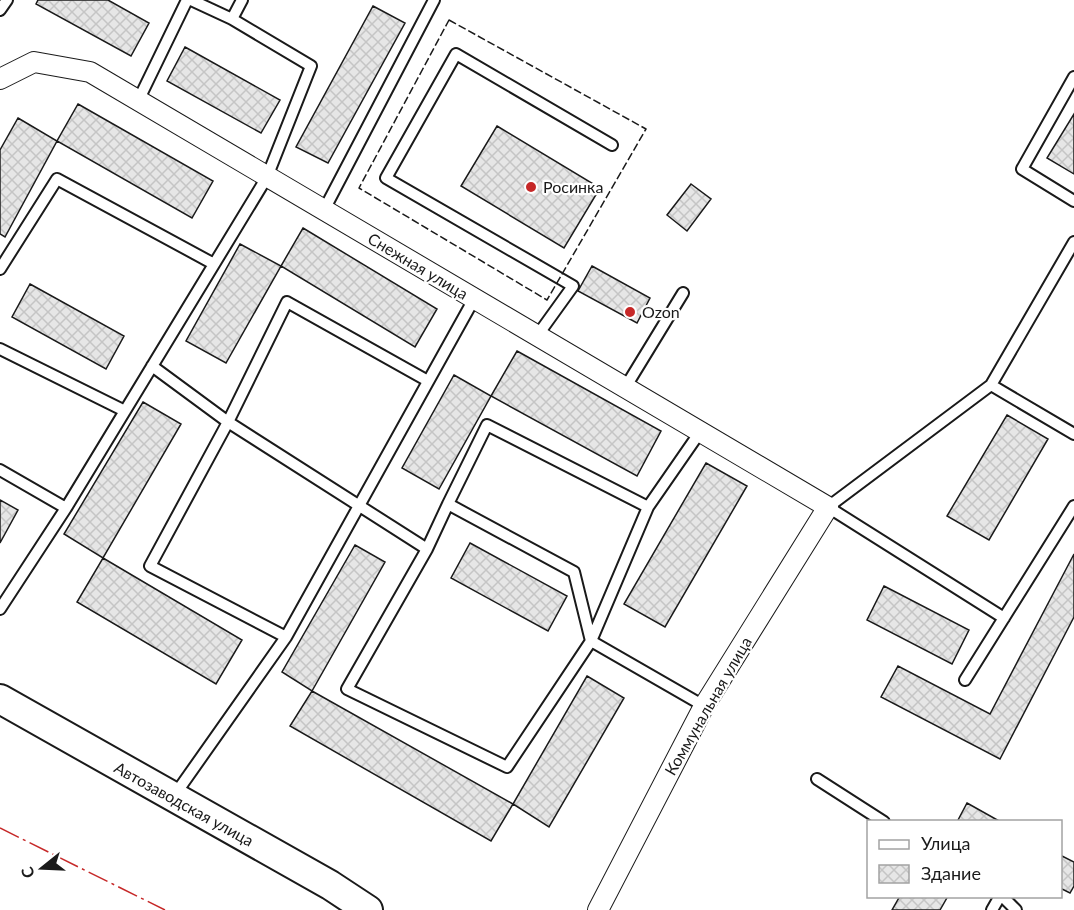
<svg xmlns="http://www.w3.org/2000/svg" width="1074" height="910" viewBox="0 0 1074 910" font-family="Lato,sans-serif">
  <defs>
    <pattern id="building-cross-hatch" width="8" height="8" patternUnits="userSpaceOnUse" patternTransform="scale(1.5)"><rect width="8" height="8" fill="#e6e6e6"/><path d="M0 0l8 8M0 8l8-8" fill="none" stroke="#c5c5c5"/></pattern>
  </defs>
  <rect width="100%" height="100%" fill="#fff"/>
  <path fill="url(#building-cross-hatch)" stroke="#1a1a1a" stroke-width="1.5" d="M38,0H108L149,23L131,56L36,4Z
    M373,6L405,23L328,163L296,147Z
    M185,47L280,100L261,133L167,81Z
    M78,104L213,181L192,218L57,141Z
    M1074,114V174L1047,158Z
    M18,118L57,141L5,237L0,234V150Z
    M497,126L600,188L564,248L461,186Z
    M691,184L711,199L687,231L667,215Z
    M303,228L437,309L415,347L281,266Z
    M240,244L281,266L226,363L186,341Z
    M592,266L650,298L637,323L578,291Z
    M30,284L124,336L106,369L12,317Z
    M517,351L661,431L637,476L491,396Z
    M454,375L491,396L439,489L402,468Z
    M143,402L181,424L103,558L64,534Z
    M1007,415L1048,439L989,540L947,516Z
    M706,463L747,486L665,627L624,604Z
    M0,500L18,510L0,543Z
    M470,543L567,596L548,631L451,578Z
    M355,545L385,562L312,691L282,672Z
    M1074,554V617L1000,759L881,697L898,666L990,714Z
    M103,558L242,640L216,684L77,602Z
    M884,586L969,630L952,664L867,620Z
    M587,676L624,698L549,827L513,804Z
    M312,691L513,804L491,841L290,726Z
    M967,803L1001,822H957Z
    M1060,855L1074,862V886L1070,893L1060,888Z
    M900,896H948L940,910H892Z"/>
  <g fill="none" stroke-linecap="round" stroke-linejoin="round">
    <g stroke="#1a1a1a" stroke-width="14">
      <path id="lane" d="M0,10L7,0
        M232,19L242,0
        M1074,77L1022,169L1074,201
        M138,101L187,0
        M324,210L434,0
        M0,269L57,179L214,264
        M537,336L573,286L386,178L456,54L612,145
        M0,349L125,411
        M152,366L228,422L427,549L448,504L574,572L591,641L704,706
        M991,385L1074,242
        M625,388L683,293
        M0,470L66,508
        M448,504L487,425L648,507
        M427,549L347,689L507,767L591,641L648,507L700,432
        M0,609L66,508L267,177L311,66L232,19L191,0
        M1004,618L828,507L991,385L1074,434
        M286,637L150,566L228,422L287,302L428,381
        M965,680L1074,506
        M817,779L884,822
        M174,796L286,637L474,299
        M1002,896L1016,910
        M992,910L1000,896"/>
    </g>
    <g stroke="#1a1a1a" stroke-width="22">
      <path id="street" d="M0,79L34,62L90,72L828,507L704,706L598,910"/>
    </g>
    <g stroke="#1a1a1a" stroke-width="32">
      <path id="secondary" d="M0,699L330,885L368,910"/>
    </g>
    <use href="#lane" stroke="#fff" stroke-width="10"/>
    <use href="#street" stroke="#fff" stroke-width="20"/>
    <use href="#secondary" stroke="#fff" stroke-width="28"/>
    <path stroke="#1a1a1a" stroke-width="1.5" stroke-dasharray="8 3" stroke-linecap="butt" d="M449,20L646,129L547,300L359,188Z"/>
    <path stroke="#c62828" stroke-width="1.5" stroke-dasharray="21 4.5 3 4.5" stroke-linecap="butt" d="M0,828L165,910"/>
  </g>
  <g fill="#c62828" stroke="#fff" stroke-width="2">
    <circle cx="531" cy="187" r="6"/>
    <circle cx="630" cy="312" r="6"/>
  </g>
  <g text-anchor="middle" stroke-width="4.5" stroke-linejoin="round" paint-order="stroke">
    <g font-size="16" fill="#1a1a1a" stroke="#fff" text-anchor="start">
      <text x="543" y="193">Росинка</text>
      <text x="642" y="318">Ozon</text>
    </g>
    <g font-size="16" fill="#1a1a1a" stroke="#fff">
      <text transform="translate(418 266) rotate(31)" y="6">Снежная улица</text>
      <text transform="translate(708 706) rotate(-60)" y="6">Коммунальная улица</text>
      <text transform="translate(184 804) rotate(29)" y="6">Автозаводская улица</text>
    </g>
  </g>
  <rect x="867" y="820" width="195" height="78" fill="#ffffff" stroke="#a3a3a3" stroke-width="1.5"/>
  <rect x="879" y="840" width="30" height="9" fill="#ffffff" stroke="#a3a3a3" stroke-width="1.5"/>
  <text x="921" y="850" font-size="18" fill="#1a1a1a">Улица</text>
  <rect x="879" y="865" width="30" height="18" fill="url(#building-cross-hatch)" stroke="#a3a3a3" stroke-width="1.5"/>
  <text x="921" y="880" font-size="18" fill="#1a1a1a">Здание</text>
  <g transform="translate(42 868) rotate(252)" stroke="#ffffff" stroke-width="4.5" paint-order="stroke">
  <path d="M0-4.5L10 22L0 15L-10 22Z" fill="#1a1a1a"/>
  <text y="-9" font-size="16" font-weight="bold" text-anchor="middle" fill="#1a1a1a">С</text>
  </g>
</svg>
